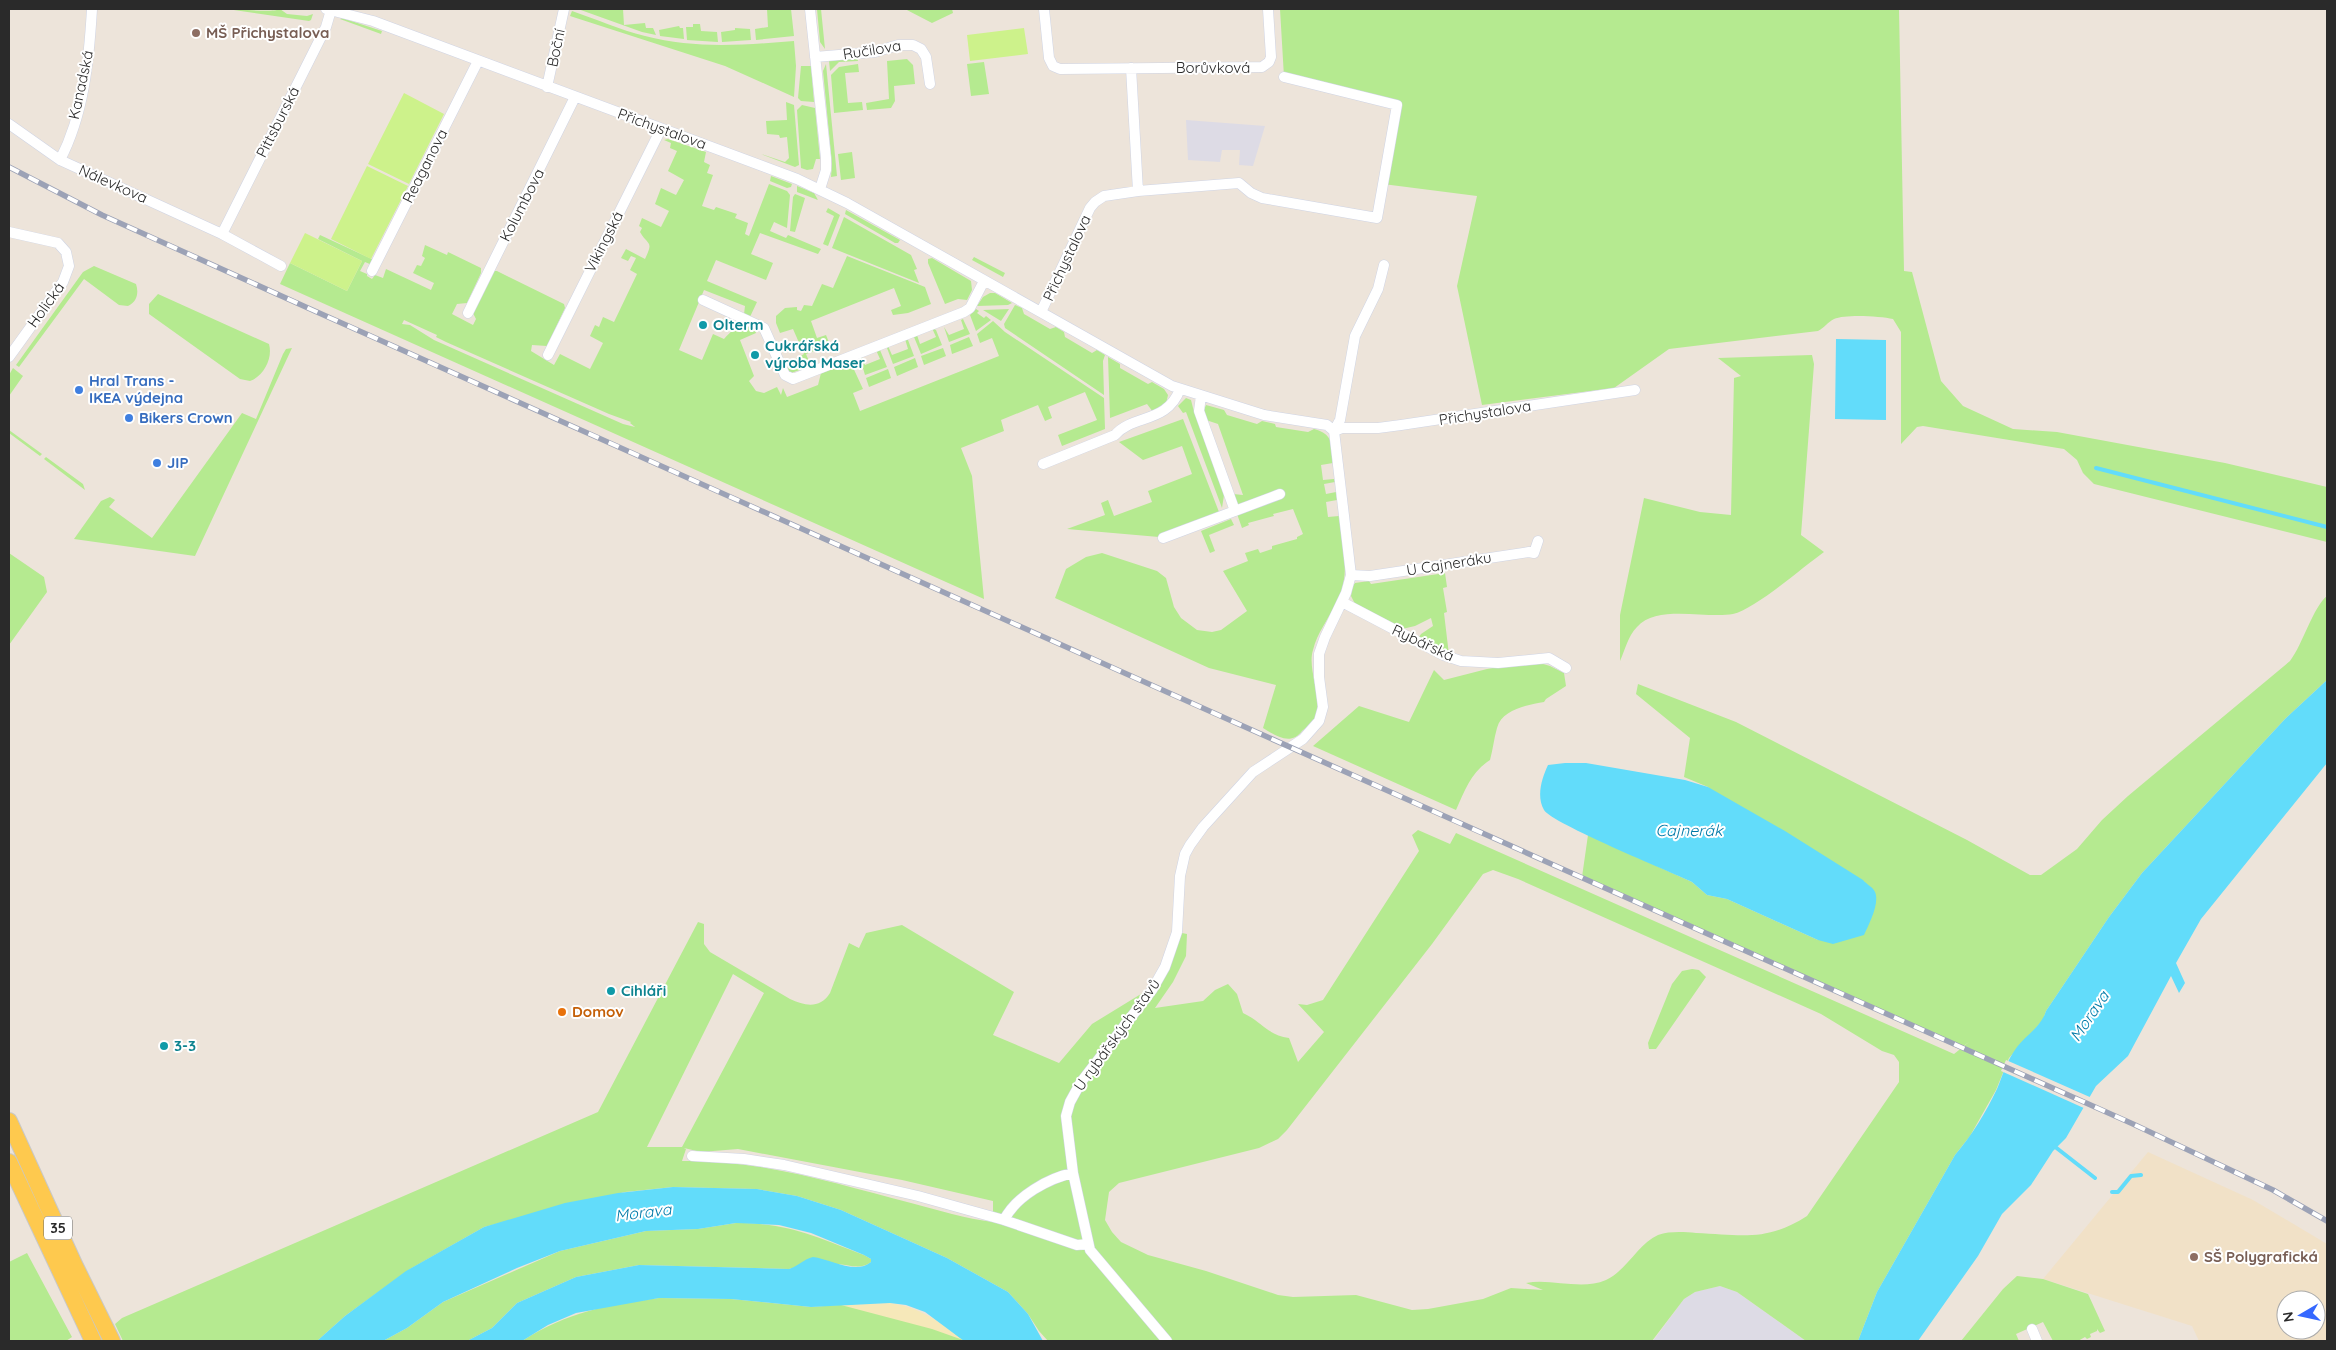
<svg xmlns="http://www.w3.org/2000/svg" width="2336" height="1350" viewBox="0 0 2336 1350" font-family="Quicksand,sans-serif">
  <rect width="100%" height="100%" fill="#ede4da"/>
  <path fill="#dddbe5" d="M1186,120L1265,126L1253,166L1239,165L1240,150H1222L1220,162L1188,160Z
    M1720,1286L1737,1292L1806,1341H1653L1684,1299L1695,1292Z"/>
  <path fill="#f1e1c7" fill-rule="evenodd" d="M2148,1152L2253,1200L2327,1244V1341H2199L2192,1326L2043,1279ZM2286,1300H2316V1330H2286Z"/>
  <path fill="#b5ea90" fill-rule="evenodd" d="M227,9C239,9 272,13 280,9L287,14L307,16L313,14L311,20L309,21Z
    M578,9H623L624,25L645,23L646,28H653L656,35L642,32Z
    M767,9H791L794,36L756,40L755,29L768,27Z
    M817,9H821L825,49L820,42Z
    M905,9H952L953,13L932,23Z
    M1280,9H1899L1904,271L1912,272L1941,381L1963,406L2013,429L2057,432L2225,463L2327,487V542L2094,484L2083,473L2077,460L2064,449L1923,426L1917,427L1901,444V332L1893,319C1880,316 1845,314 1834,319C1828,322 1824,328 1818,331L1669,349L1614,388L1482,405L1457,286L1477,196L1383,184L1397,105L1284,77Z
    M572,11C596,19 620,30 645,36C695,49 743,45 794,41L796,66L794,97L725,66L570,16Z
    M342,18L382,31L381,34L340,19Z
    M693,24H700L701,31L717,32L718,42L687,40L686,27H693Z
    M679,26L680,28H683L684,39L660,36L659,30Z
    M735,28L750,29L751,40L722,42L721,32L735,30Z
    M857,57L858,61L839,62L830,71L829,61Z
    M907,59L913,65L915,84L894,86L895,101L891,108L867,110L866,103L889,99L887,61Z
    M984,62L989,94L971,96L967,64Z
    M826,64L837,176L831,177L832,164L823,71Z
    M858,64L859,72L845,73L848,103L862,102L863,110L834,113L831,75L839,67Z
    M801,66H811L814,102L801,101L798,98Z
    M786,102L794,105L799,165L795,167L761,154L785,162L789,158L787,137L780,138L779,135L767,134L766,121L787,120Z
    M802,105L815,108L820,159H816L813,169L807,170L801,168L797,110Z
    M668,139L706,152L704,162L710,165L707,173L713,175L702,206L714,210L716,207L737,214L735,218L748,223L745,234L749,236L769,184L787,191L790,195L787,228L774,222L770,231L786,238L788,235L821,249L818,254L760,233L751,254L773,263L766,280L716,260L707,281L757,302L749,319L744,314L745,306L704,290L679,350L702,360L713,334L724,339C733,329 739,323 754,326L756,333L740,340L754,376L749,381L756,391L764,393L777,387L781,395L783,388L787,397L818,385L821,373L850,361L863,389L853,393L860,411L999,356L992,338L980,343L977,334L993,321L1005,332L1104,398L1105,429L1062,446L1058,435L1097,420L1085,392L1048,407L1052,418L1045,421L1038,405L1001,420L1004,431L961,448L972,476L984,599L280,284L290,263L347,291L362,261L318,239L320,235L374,260L372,265L365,262L360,271L367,274V276L372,279L375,275L383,278L386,269L431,290L434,283L413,273L417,265L421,266L425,258L422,256L425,245L447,255L448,252L481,268V273L467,303L457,304L452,314L473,325L476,319L473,313L494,271H497L564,304L565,308L547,346L532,345L531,351L554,365L560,354L590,369L603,343L590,336L595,325L599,327L603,317L614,322L637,274L630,270L636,258L631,256L628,261L621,258L626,249L645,259C654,240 648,246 640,232L642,228L639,226L642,218L661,227L669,211L655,204L661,188L676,195L684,180L668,171L677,151L670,148L671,143L664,140ZM404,320L437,335L436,337L446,342L609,414L631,422L630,423L635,427L623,424L434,340L410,325L402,324Z
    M852,152L855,178L841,180L838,154Z
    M771,176L792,184L791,187L787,188L770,181Z
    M797,186L814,193L818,200L797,192Z
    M795,194L805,198L795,232L790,231L793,197Z
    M828,208L840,215L828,246L823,244L834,216L826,212Z
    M846,210L900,240L898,243H895L845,214Z
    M844,217L911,255L917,269L914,270L919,283L832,248Z
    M847,256L925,287L931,304L908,313L893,315L891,310L901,306L894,288L811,321L817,338L826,335L830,345L806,354L811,366L791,373L787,370L789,363L804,354L793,329L780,333L776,323V316L785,308L797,307V310L801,311L804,305L812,306L822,284L833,288Z
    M974,257L1005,273L1003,277L972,260Z
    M932,258L971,281L972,290L967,300L958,299L945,304L928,263V259Z
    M94,266L136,284C139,293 137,302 128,306L119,305L84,279L19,367L16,365L83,272Z
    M990,293H995L1012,303L1008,305L977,306L983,297Z
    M158,294L269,344C273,358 264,376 250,381L240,379L149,314V304Z
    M1015,305L1022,308L1024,314L1050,329L1056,327L1064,332L1065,337L1092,353L1097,350L1105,355L1103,361L1104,395L1005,328L1004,324Z
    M976,309L979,311L977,313L984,318L986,316L991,320L976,331L970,315Z
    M1009,309L1001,321L983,310Z
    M963,319L970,334L949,342L944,327L949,335L964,329L961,320Z
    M932,328L936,330L942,345L921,354L914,337L917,335L920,344L936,337Z
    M969,337L973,346L952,354L950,345Z
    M905,339L908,340L914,356L893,364L887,348L888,346L892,355L908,349Z
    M292,348L195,556L74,539L101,501L110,497L115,500L109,507L152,538L242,413L256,419L283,354L286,349Z
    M943,348L946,356L924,365L921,356Z
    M876,350H880L887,367L865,375L860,358L862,357L865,365L880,359Z
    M1812,355L1814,364L1801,535L1824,552C1803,567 1755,609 1733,614C1706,619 1657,604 1637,627C1628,636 1625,650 1620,661V615L1644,498L1700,512L1731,515L1734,378L1741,376L1718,358Z
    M1108,357L1120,364V368L1148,384L1152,382L1164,389L1168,395L1166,404L1153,412L1147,404L1110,418Z
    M915,358L918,367L897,376L894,367Z
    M13,368L23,376L9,396V375Z
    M888,369L891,378L869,387L866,378Z
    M1186,398L1191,400L1193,408L1224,495L1222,508L1186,412L1183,413L1178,406Z
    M1206,405L1224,410L1227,415L1257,424L1262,421L1275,424L1276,427L1308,432L1314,429C1334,434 1331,445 1333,463L1321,465L1323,480L1334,479L1335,482L1324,484L1326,494L1336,492L1337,500L1326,502L1328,517L1339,516C1343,546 1351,574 1337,602C1329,618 1317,633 1313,650C1306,672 1328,704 1311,724C1309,727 1305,728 1302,731C1291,746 1276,736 1263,728L1276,685L1209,668L1055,598L1066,569L1086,557L1102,553L1157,571L1166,578L1174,607L1181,618L1197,630L1212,632L1221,630L1247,611L1223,571L1248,561L1245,553L1258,549L1260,553L1272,549V546L1297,539V537L1303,534L1293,509L1273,514L1274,516L1248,523L1249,525L1242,528L1237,514L1252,502L1235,505L1233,494L1243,495L1218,424L1206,420L1203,412Z
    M1183,419L1219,512L1159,537L1067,529L1105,515L1101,503L1108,500L1114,516L1152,502L1148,491L1192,474L1182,446L1143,460L1119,442Z
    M9,430L42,454L40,456L9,433Z
    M46,457L83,484L85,490L44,459Z
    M1231,519L1234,525L1209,535L1215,551L1210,553L1201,531Z
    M9,553L44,577L47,592L9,645Z
    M1445,573L1447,587L1443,588L1447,612L1444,613L1449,655L1419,637L1421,634L1433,626L1431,618L1415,626L1402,629L1355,604L1351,596L1352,587L1355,583L1369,581L1371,584Z
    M2327,596V680L2285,719L2142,873L2109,917L2046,1011L2043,1020L2009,1058L1996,1090L1970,1136L1955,1155L1877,1292L1858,1341H1806L1737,1292L1720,1286L1695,1292L1684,1299L1652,1341H1048L1039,1331L1028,1314L1008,1292L947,1258L841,1210L797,1196L757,1189L673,1187L625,1192L484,1227L410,1269L345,1316L317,1341H123L115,1324L122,1318L598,1112L698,922L704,924V944L710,952L790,999C805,1006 820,1009 830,993L849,943L859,948L866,933L902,925L1014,992L993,1035L1059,1063L1092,1024L1154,986L1177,932L1187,934L1186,956L1173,982L1155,1008L1203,1001L1215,990L1228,984L1237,994L1243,1013C1261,1021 1267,1035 1289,1038L1298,1062L1324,1032L1298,1004L1307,1005L1323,1000L1419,851L1412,835L1418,830L1450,844L1456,833L1954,1054L1969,1042L1962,1047L1582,877L1588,835L1692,882L1707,895L1727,899L1818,940L1708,787L1684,777L1690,738L1636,694L1638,684L1736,722L1967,840L2030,875H2041L2077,849L2102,820L2128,796L2290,661C2303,644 2313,607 2327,596ZM1493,870L1518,879L1821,1014L1882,1051L1894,1055L1899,1062V1082L1807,1216C1766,1242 1742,1235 1696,1233C1684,1232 1670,1231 1658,1235C1639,1243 1626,1271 1606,1280C1581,1291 1552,1278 1526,1283L1543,1290L1511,1288L1483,1299L1428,1309L1412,1310L1356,1295L1293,1297L1278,1295L1206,1271L1148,1255L1121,1242L1112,1232L1105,1220L1109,1192L1119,1183L1259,1148L1278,1139L1287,1130L1432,944L1483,874ZM733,974L764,993L682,1147H647ZM684,1148L701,1152L738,1149L902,1180L993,1201V1222C966,1219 938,1210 911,1203C837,1184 759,1159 682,1161L686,1149Z
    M1533,661L1550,666L1564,673L1566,686L1546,699L1544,702C1528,705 1502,709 1497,728C1494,738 1493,749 1490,760C1471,772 1465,790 1456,810L1313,746L1359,706L1409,722L1434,670L1444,680L1487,669Z
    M1692,969L1699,970L1706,977L1656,1049H1649L1648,1043L1672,984L1682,971Z
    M736,1223C790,1223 816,1237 864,1255L871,1259V1262C860,1271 848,1264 836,1264C821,1264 804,1264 789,1269L639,1265L576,1277L517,1303L492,1328L467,1341H383L407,1328L443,1302L560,1251L646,1231L698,1229Z
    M27,1253L72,1337L66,1341H9V1262Z
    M2017,1276L2043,1279L2088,1294L2105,1331L2100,1333L2097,1329V1331L2090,1334L2091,1337L2087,1339L2085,1337L2078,1341H2053L2043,1322L2016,1334L2019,1341H1961L2003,1289Z
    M659,1298L731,1299L811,1307L852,1304L956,1334L964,1341H522C568,1312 606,1305 659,1298Z"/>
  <path fill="#f6e8b9" d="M890,1303C920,1307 940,1322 963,1340L932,1329L841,1305Z"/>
  <path fill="#cdf28b" d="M1024,28L1028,54L970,61L967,35Z
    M404,93L444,114L409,184L368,164Z
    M367,166L408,186L371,259L331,239Z
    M305,233L362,261L347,291L290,263Z"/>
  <path fill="#62dcfa" d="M1836,339L1886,340V420L1835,419Z
    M2327,680V763L2201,919L2176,963L2185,983L2179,993L2171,976L2128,1056L2096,1086L2066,1138L2053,1151L2031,1185L2002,1214L1978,1256L1918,1341H1858L1877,1292L1955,1155C1972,1135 1986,1112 1997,1089C2003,1074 2007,1060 2017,1047C2027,1034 2041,1027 2046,1011L2109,917L2142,873L2285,719Z
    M1565,763H1586L1685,780L1708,787L1785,831L1863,880C1866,884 1873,887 1875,892C1880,903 1869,924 1864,935L1833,944L1818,940L1727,899L1707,895L1692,882C1669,871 1553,824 1544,810C1536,796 1542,778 1548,765Z
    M673,1187L757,1189L797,1196L841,1210L947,1258L1008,1292L1028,1314L1043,1341H964L925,1312L906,1305L890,1303L811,1307L731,1299L659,1298L576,1313L548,1325L522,1341H467L492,1328L517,1303L576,1277L639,1265L789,1269C798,1266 804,1259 813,1257C830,1259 856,1275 871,1262V1259L864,1255L811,1233L779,1225L736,1223L698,1229L646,1231L560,1251L517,1268L443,1302L407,1328L383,1341H317L345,1316L406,1271L484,1227L565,1203L618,1193Z"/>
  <path fill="#ede4da" d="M2006,1060L2092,1098L2086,1109L2001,1071Z"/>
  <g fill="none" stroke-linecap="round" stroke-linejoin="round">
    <path stroke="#62dcfa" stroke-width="4" d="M2096,468L2327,527
      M2054,1146L2095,1178
      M2112,1192H2118L2131,1176L2141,1175"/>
    <g stroke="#cfd4e4" stroke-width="11">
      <path id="minor" d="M326,9L373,21L797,179L847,203L1172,386L1264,415L1327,425L1334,431
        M810,9L826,158V170L820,189
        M1044,9L1049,58L1053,66L1060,69L1262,67L1269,62L1271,57L1268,9
        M815,57L875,52L898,45H913L921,49L926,57L930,84
        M1131,68L1138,191
        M547,87L564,9
        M9,124L60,160L222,234L281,266
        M60,160C84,114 89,60 92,9
        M9,232L58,243L66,252L69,266L63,282L9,357
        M222,234L326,27L331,10
        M372,271L478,61
        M703,300L764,328L785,375L793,379L964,312L970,308L984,281
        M1041,312L1090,208L1095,202L1104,196L1138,191L1239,183L1251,193L1262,198L1377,218L1397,105L1284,77
        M468,313L575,97
        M548,355L661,129
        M1201,396L1199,411L1235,511
        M1334,431L1342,428H1378L1401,425L1635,390
        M1334,431L1340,420L1355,336L1378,289L1384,265
        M1043,464L1115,435C1133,414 1167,424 1180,389
        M1163,538L1280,494
        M1351,575L1370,576L1529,552L1534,553L1538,541
        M1342,602L1443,655L1461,661L1498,663L1549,658L1566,668
        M692,1156L744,1159L784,1165L918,1196L1004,1220L1077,1245L1088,1244
        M1004,1220C1016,1196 1049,1178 1073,1173
        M2032,1329L2037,1341
        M1167,1341L1090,1250L1073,1173L1066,1116L1070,1102L1081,1082L1152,990L1165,967L1177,932L1180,876L1185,854L1190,845L1203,827L1253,772L1303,739L1319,721L1323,707L1319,677V654L1325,637L1346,593L1351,575L1334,431"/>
    </g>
    <g stroke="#c8c8c8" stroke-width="18">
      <path id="primary" d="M9,1121L74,1264L112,1341
        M9,1162L93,1341"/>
    </g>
    <use href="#minor" stroke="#fff" stroke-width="10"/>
    <use href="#primary" stroke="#fec94e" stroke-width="16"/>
    <g stroke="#9ca2b6" stroke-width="5.5">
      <path id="rail" d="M9,167L102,215L308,308L2133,1124L2273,1190L2327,1221"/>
    </g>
    <use href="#rail" stroke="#fff" stroke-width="4" stroke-dasharray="11" stroke-linecap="butt"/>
  </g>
  <g fill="#8d6e63" stroke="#fff" stroke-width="2">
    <circle cx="196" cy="33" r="5"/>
    <circle cx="2194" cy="1257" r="5"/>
  </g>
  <g fill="#0f9aa8" stroke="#fff" stroke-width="2">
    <circle cx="703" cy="325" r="5"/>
    <circle cx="755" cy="355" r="5"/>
    <circle cx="611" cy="991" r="5"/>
    <circle cx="164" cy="1046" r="5"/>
  </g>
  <g fill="#3f7fe0" stroke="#fff" stroke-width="2">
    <circle cx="79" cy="390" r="5"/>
    <circle cx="129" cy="418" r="5"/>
    <circle cx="157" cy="463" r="5"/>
  </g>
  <circle fill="#e8710a" stroke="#fff" stroke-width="2" cx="562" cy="1012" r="5"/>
  <g text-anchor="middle" stroke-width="4" stroke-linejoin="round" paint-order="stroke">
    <rect fill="#fff" stroke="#6a6a6a" stroke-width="1" x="44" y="1216.5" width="28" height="23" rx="4"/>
    <g font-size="14" font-weight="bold" fill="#2a2a2a">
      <text x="58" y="1233">35</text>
    </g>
    <g font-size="15" font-weight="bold" fill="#785e54" stroke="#fff" text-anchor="start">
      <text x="206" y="38">MŠ Přichystalova</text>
      <text x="2204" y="1262">SŠ Polygrafická</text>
    </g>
    <g font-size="15" fill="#2a2a2a" stroke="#fff">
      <text transform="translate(556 48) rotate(-78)" y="5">Boční</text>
      <text transform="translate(872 50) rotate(-9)" y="5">Ručilova</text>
      <text x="1213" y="73">Borůvková</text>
      <text transform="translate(81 85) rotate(-78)" y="5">Kanadská</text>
      <text transform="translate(278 122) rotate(-63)" y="5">Pittsburská</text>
      <text transform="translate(662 129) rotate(20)" y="5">Přichystalova</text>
      <text transform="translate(425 166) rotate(-63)" y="5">Reaganova</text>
      <text transform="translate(113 184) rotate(24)" y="5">Nálevkova</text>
      <text transform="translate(522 205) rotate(-63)" y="5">Kolumbova</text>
      <text transform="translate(604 242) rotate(-63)" y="5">Vikingská</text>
      <text transform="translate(1067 258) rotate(-65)" y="5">Přichystalova</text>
      <text transform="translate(46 305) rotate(-54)" y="5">Holická</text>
      <text transform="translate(1485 413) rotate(-9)" y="5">Přichystalova</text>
      <text transform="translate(1449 564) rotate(-9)" y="5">U Cajneráku</text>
      <text transform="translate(1423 643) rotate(25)" y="5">Rybářská</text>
      <text transform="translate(1117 1035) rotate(-54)" y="5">U rybářských stavů</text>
    </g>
    <g font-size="15" font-weight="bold" fill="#0d838f" stroke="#fff" text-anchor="start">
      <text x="713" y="330">Olterm</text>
      <text x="765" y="351">Cukrářská<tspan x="765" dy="17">výroba Maser</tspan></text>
      <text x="621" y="996">Cihláři</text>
      <text x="174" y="1051">3-3</text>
    </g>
    <g font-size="15" font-weight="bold" fill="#366cbe" stroke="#fff" text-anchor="start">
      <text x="89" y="386">Hral Trans -<tspan x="89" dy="17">IKEA výdejna</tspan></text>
      <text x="139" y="423">Bikers Crown</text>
      <text x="167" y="468">JIP</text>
    </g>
    <g font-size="15" font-weight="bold" fill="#c56008" stroke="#fff" text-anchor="start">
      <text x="572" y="1017">Domov</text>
    </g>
    <g font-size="16" font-style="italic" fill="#0079a7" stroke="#fff">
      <text x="1689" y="836">Cajnerák</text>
      <text transform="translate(2089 1016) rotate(-56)" y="6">Morava</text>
      <text transform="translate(643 1212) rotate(-7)" y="6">Morava</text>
    </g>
  </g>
  <rect width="2336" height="1350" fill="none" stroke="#2a2a2a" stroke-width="20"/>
  <g transform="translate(2301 1315) rotate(261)"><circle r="24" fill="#ffffff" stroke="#aaaaaa"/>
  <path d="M0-4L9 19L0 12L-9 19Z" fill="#3568ff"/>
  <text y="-8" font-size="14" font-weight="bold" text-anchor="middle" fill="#2a2a2a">N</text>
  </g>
</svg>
